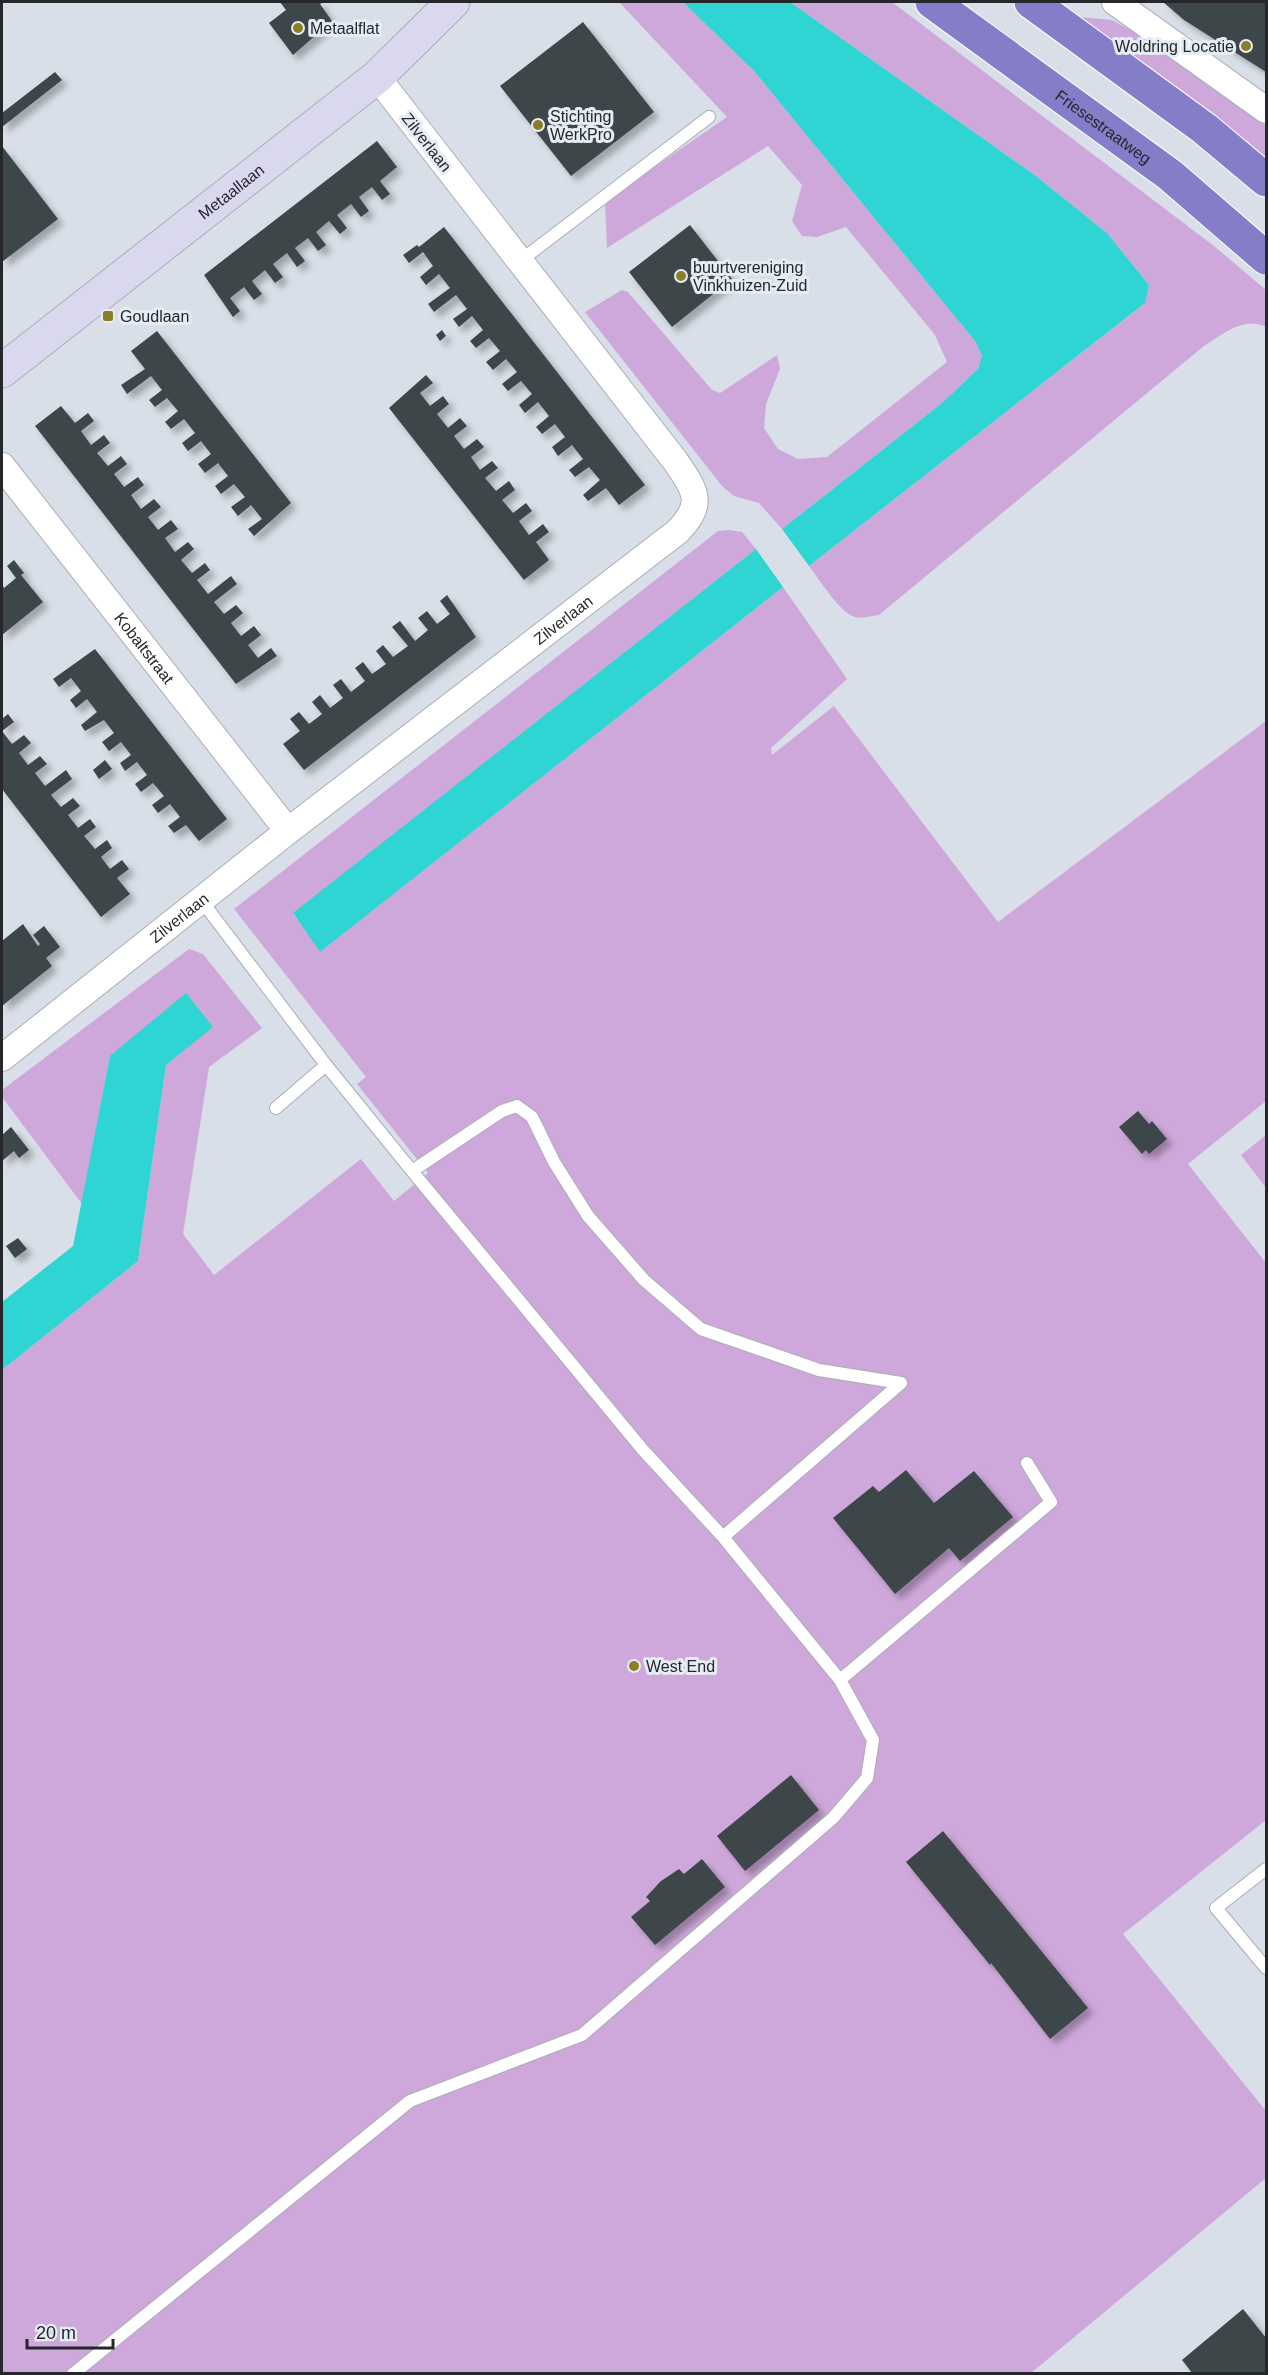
<svg xmlns="http://www.w3.org/2000/svg" width="1268" height="2375" viewBox="0 0 1268 2375" font-family="Arial,sans-serif">
  <defs>
    <filter id="shadow"><feDropShadow dx="5.5" dy="5.5" stdDeviation="3" flood-color="#0004"/></filter>
  </defs>
  <rect width="100%" height="100%" fill="#d9dfe8"/>
  <path fill="#cea8da" d="M619,2H683L754,71L975,341L982,356L978,369L942,403L782,529L759,503L734,496L722,486L585,312L622,290L628,292L712,390L720,393L777,355L780,369L766,404L764,428L778,449L798,459L827,457L947,362L935,335L846,227L817,237L802,236L792,221L802,185L768,146L607,248L605,201L727,117Z
    M790,2H892L1214,246L1266,290V327C1244,316 1223,334 1204,346L879,615C871,616 863,619 855,617C840,613 819,579 809,566L1144,304L1149,285L1107,233L1036,176Z
    M1080,17L1112,20L1132,31L1266,126V165Z
    M730,530L742,532L756,549L293,914L321,951L783,587L847,679L771,748L772,755L834,706L998,922L1266,721V1101L1188,1164L1266,1263V1820L1123,1934L1266,2111V2178L1031,2373H2V1370L138,1261L166,1065L110,1056L82,1204L2,1097V1090L189,949L203,954L262,1028L209,1067L183,1234L214,1275L361,1159L394,1201L428,1173L357,1084L366,1077L234,909L718,531Z
    M1266,1135V1188L1241,1155Z"/>
  <path fill="#2ed5d2" d="M683,2H790L1036,176L1107,233L1149,285L1145,303L809,566L782,529L942,403L978,369L982,356L975,341L754,71Z
    M756,549L783,587L320,952L293,913Z
    M186,993L213,1027L166,1065L138,1261L2,1370V1302L73,1246L110,1056Z"/>
  <path fill="#3d464a" filter="url(#shadow)" d="M280,2H324L320,4L332,21L293,55L269,23L286,10Z
    M1163,2H1266V72L1184,20Z
    M583,22L654,112L571,176L500,86Z
    M55,72L62,80L2,127V113Z
    M377,141L397,167L380,181L390,194L382,200L372,187L359,197L369,211L361,217L351,204L337,215L347,228L340,234L329,221L316,232L326,245L318,251L308,238L295,248L305,261L297,267L287,253L273,264L283,277L275,283L265,270L252,281L262,294L254,300L244,287L230,298L240,311L233,317L204,275Z
    M2,146L58,219L2,262Z
    M690,225L732,279L672,327L629,272Z
    M444,227L645,485L619,505L606,488L588,501L583,495L600,480L589,467L575,477L569,470L583,459L572,445L558,456L552,447L565,437L555,424L542,434L536,427L549,416L538,402L525,413L519,405L532,394L521,381L508,391L502,384L517,372L506,359L493,370L486,362L500,351L489,338L476,348L470,341L483,330L472,316L459,327L453,319L467,309L456,295L434,312L428,304L450,288L439,274L426,285L420,277L433,266L423,252L409,263L403,255L417,245L419,247Z
    M442,330L446,336L440,341L436,335Z
    M157,331L291,503L254,536L248,529L262,519L251,505L238,516L231,507L245,497L234,484L221,494L215,486L228,476L218,463L205,473L198,464L211,454L201,441L188,451L182,443L195,433L184,419L171,429L165,422L178,411L167,398L155,407L149,400L162,390L151,376L127,394L121,385L145,369L131,351Z
    M426,375L433,383L420,393L430,406L443,396L449,404L437,414L448,428L460,418L467,426L454,436L464,449L477,439L484,447L471,457L480,470L492,461L498,468L485,478L496,491L509,481L515,490L502,500L513,513L526,503L532,511L519,521L529,535L543,524L549,532L536,542L549,560L524,580L389,408Z
    M61,406L75,423L88,413L94,421L81,431L91,445L104,435L110,443L97,453L108,466L121,456L127,464L114,474L124,487L138,477L144,485L131,495L141,509L154,499L161,507L148,517L158,530L171,520L178,529L165,538L175,552L188,542L194,549L181,560L192,573L205,563L210,570L197,580L208,594L231,576L237,584L214,602L224,614L236,605L243,613L231,623L241,636L254,626L261,635L248,645L258,658L271,648L277,656L236,684L35,426Z
    M14,560L24,573L21,575L43,602L2,635V584L4,588L16,578L7,566Z
    M447,595L476,637L304,770L283,744L300,731L290,719L299,712L309,724L322,714L312,702L320,695L330,708L343,698L333,685L341,679L351,692L365,681L355,668L363,662L372,674L386,664L376,651L383,645L393,657L408,646L392,627L400,621L415,641L428,630L418,618L427,611L437,624L450,614L440,601Z
    M95,649L227,819L199,841L186,825L174,833L168,826L180,817L170,804L158,813L152,805L164,796L153,783L141,792L135,784L147,775L137,762L125,771L120,763L131,755L121,742L109,751L102,742L114,733L104,720L85,731L81,725L97,712L87,699L76,708L70,700L81,691L71,678L59,687L53,679Z
    M8,714L14,722L2,731L12,744L24,735L31,743L19,753L28,765L40,756L47,764L35,773L45,786L66,770L72,779L51,795L61,807L73,798L80,806L68,815L78,828L90,819L96,827L84,836L95,849L107,840L112,848L101,857L110,869L122,860L129,869L117,878L130,894L101,917L2,789V719Z
    M105,760L112,769L99,779L93,770Z
    M23,924L38,946L40,944L33,935L44,926L60,947L46,958L52,966L2,1006V941Z
    M1138,1111L1149,1124L1152,1121L1167,1139L1149,1154L1146,1150L1142,1154L1119,1127Z
    M11,1127L29,1150L19,1158L14,1151L2,1161V1135Z
    M18,1238L27,1249L15,1258L6,1246Z
    M906,1470L934,1503L974,1471L1013,1517L960,1561L949,1548L895,1594L833,1518L873,1486L879,1492Z
    M791,1775L819,1810L745,1871L717,1836Z
    M943,1831L1088,2008L1050,2039L991,1963L990,1965L906,1862Z
    M702,1859L725,1887L655,1945L631,1917L650,1901L646,1897L661,1881L679,1869L684,1874Z
    M1243,2309L1266,2338V2374H1193L1182,2360Z"/>
  <g fill="none" stroke-linecap="round" stroke-linejoin="round">
    <g stroke="#a8aeb6" stroke-width="14">
      <path id="lane" d="M520,261L709,117
        M276,1108L326,1065
        M412,1171L502,1111L517,1106L532,1117L554,1162L588,1216L644,1280L701,1329L819,1370L901,1383
        M723,1537L901,1383
        M840,1680L1051,1502L1027,1463
        M1266,1869L1216,1908L1266,1968
        M73,2374L410,2101L582,2035L833,1818L867,1778L873,1740L840,1680L723,1537L643,1450L412,1171L326,1065L201,900"/>
    </g>
    <g stroke="#a8aeb6" stroke-width="28">
      <g id="street">
        <path d="M1115,2L1266,110"/>
        <path id="s1" d="M2,466L288,831"/>
        <path id="s2" d="M2,1058L288,831L677,532C705,504 696,491 676,462L377,77"/>
      </g>
    </g>
    <g stroke="#a8aeb6" stroke-width="35">
      <g id="secondary">
        <path id="s3" d="M2,371L377,77L453,2"/>
      </g>
    </g>
    <g stroke="#fff" stroke-width="35">
      <g id="highway">
        <path id="s4" d="M932,2L1170,175L1266,258"/>
        <path d="M1031,2L1205,129L1266,180"/>
      </g>
    </g>
    <use href="#lane" stroke="#fff" stroke-width="12"/>
    <use href="#street" stroke="#fff" stroke-width="26"/>
    <use href="#secondary" stroke="#dad8ef" stroke-width="33"/>
    <use href="#highway" stroke="#847ec9" stroke-width="33"/>
  </g>
  <g fill="#8c7e25" stroke="#e6ecf5" stroke-width="2">
    <circle cx="298" cy="28" r="6"/>
    <circle cx="1246" cy="46" r="6"/>
    <circle cx="538" cy="125" r="6"/>
    <circle cx="681" cy="276" r="6"/>
    <rect x="102" y="310" width="12" height="12" rx="3"/>
    <circle cx="634" cy="1666" r="6"/>
  </g>
  <g text-anchor="middle" stroke-width="6" stroke-linejoin="round" paint-order="stroke">
    <g font-size="16" fill="#25272a" stroke="#e6ecf5" text-anchor="start">
      <text x="310" y="34">Metaalflat</text>
      <text x="1234" y="52" text-anchor="end">Woldring Locatie</text>
      <text x="550" y="122">Stichting<tspan x="550" dy="18">WerkPro</tspan></text>
      <text x="693" y="273">buurtvereniging<tspan x="693" dy="18">Vinkhuizen-Zuid</tspan></text>
      <text x="120" y="322">Goudlaan</text>
      <text x="646" y="1672">West End</text>
    </g>
    <g font-size="16" fill="#25272a" stroke="#e6ecf5">
      <text dy="6" stroke="none"><textPath href="#s4" startOffset="212">Friesestraatweg</textPath></text>
      <text transform="translate(427 142) rotate(52)" y="6">Zilverlaan</text>
      <text dy="6" stroke="none"><textPath href="#s3" startOffset="291">Metaallaan</textPath></text>
      <text dy="6" stroke="none"><textPath href="#s2" startOffset="712">Zilverlaan</textPath></text>
      <text dy="6" stroke="none"><textPath href="#s1" startOffset="231">Kobaltstraat</textPath></text>
      <text dy="6" stroke="none"><textPath href="#s2" startOffset="226">Zilverlaan</textPath></text>
    </g>
  </g>
  <rect width="1268" height="2375" fill="none" stroke="#25272a" stroke-width="6"/>
  <path d="M27 2339v9h86v-9" fill="none" stroke="#25272a" stroke-width="3"/>
  <text x="36" y="2339" font-size="18" fill="#25272a" stroke="#e6ecf5" stroke-width="4.5" paint-order="stroke">20 m</text>
</svg>
